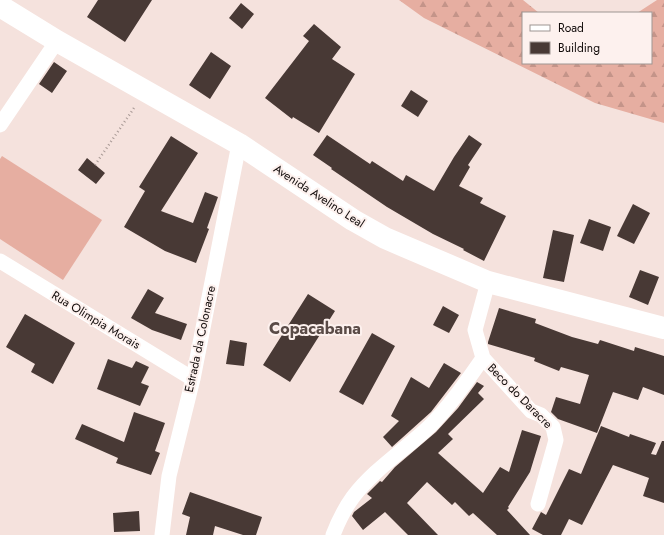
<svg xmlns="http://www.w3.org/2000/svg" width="664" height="535" viewBox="0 0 664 535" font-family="Jost,sans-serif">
  <defs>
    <pattern id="forest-firs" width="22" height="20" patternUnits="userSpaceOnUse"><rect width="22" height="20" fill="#e6aea1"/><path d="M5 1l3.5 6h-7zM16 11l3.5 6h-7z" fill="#c49489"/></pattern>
  </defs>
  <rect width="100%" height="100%" fill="#f5e2dd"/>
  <path fill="#e6aea1" d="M2,156L102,220L63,280L0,239V159Z"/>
  <path fill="url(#forest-firs)" d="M399,0H523L539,13H523V63H651V13H637L657,0H664V123L595,103L424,18Z"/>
  <path fill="#483935" d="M98,0H152L125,42L87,17Z
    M241,3L254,14L242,29L229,18Z
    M314,24L341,47L332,59L355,74L319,133L293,117L292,119L265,98L309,41L303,36Z
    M211,52L231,66L210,99L189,85Z
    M54,62L67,71L52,93L39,84Z
    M411,90L428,101L418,117L401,106Z
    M327,135L370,164L372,161L403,181L406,175L434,191L454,157L469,135L482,144L468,165L470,167L459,186L483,198L480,203L506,216L484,261L463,250L464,249L433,234L387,207L331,169L332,168L313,155Z
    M171,136L198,153L161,211L193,223L205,192L218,197L207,228L209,229L196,263L165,251L124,227L145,191L139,187Z
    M87,158L105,173L96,184L78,170Z
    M633,204L650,213L634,244L617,236Z
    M589,219L611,227L603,251L580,243Z
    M553,230L574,235L564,282L543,278Z
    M640,270L659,277L648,305L629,297Z
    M148,289L164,298L155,313L187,324L181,340L152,330L131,318Z
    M308,294L335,311L290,382L263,365Z
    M443,306L459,315L449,333L433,325Z
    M499,308L536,319L535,323L572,337L598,344L600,340L634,351L635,347L664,356V395L643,387L638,400L613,392L597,433L558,419L551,412L556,397L580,404L589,375L561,367L559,371L534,361L535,358L488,344V342Z
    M25,314L75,343L53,384L31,372L35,364L6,347Z
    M372,333L395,346L363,405L339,392Z
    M230,340L247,343L244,366L226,364Z
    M108,359L132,368L136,361L149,367L141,383L149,386L140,406L97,389Z
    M444,363L461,373L431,412L392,447L383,437L399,421L391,416L411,377L429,388Z
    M477,382L484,386L478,393L484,399L448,434L453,439L438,453L483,493L500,467L509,472L522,430L541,436L530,472L508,507L509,508L507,510L530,535H497L473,513L469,516L455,502L452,505L427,482L407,503L438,535H408L385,512L363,530L352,516L354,512L372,498L367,494L380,481L382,482L395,467L436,432L458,408Z
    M134,412L165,423L155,451L160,453L151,475L116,463L118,458L75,439L82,424L124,442Z
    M601,426L629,437L630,434L656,443L651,454L656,455L662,441H664V503L643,496L649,478L613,465L582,525L569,519L561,535H543L532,529L541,512L546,515L569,469L581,474Z
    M190,492L262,517L256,535H243L215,526L213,535H186L190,517L182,514Z
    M139,511L140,531L114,532L113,513Z"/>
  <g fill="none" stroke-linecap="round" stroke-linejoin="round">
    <path stroke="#a89995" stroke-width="2.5" stroke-dasharray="1 3" stroke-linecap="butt" d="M95,165L134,108"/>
    <path stroke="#fff" stroke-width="15" d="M0,125L57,41
      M0,261L193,379
      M483,358L531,411L541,415L553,427L556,440L538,504
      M162,535L169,476L193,379L239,144
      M333,535C338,522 345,508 353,497C374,469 405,450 430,426C450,406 466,382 483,358L475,330L488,282"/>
    <path stroke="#fff" stroke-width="22" d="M0,6L57,41L239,144L353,220L385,238L488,282L664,328"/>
  </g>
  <g text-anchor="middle" stroke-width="4" stroke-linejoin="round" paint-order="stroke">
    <g font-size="12" fill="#100a09" stroke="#fdf1ee">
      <text transform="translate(319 196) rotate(33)" y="4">Avenida Avelino Leal</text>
      <text transform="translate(96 320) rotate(31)" y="4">Rua Olimpia Morais</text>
      <text transform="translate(200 339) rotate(-78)" y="4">Estrada da Colonacre</text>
      <text transform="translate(520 396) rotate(45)" y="4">Beco do Daracre</text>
    </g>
    <g font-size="16" font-weight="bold" fill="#5a4b47" stroke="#fdf1ee">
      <text x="315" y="334">Copacabana</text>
    </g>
  </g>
  <rect x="522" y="12" width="130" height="52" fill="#fdf1ee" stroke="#9e9592"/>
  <rect x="530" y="25" width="20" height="6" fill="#ffffff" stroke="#9e9592"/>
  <text x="558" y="32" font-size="12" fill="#100a09">Road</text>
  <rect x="530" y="42" width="20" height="12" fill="#483935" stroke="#9e9592"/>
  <text x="558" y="52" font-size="12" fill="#100a09">Building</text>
</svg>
